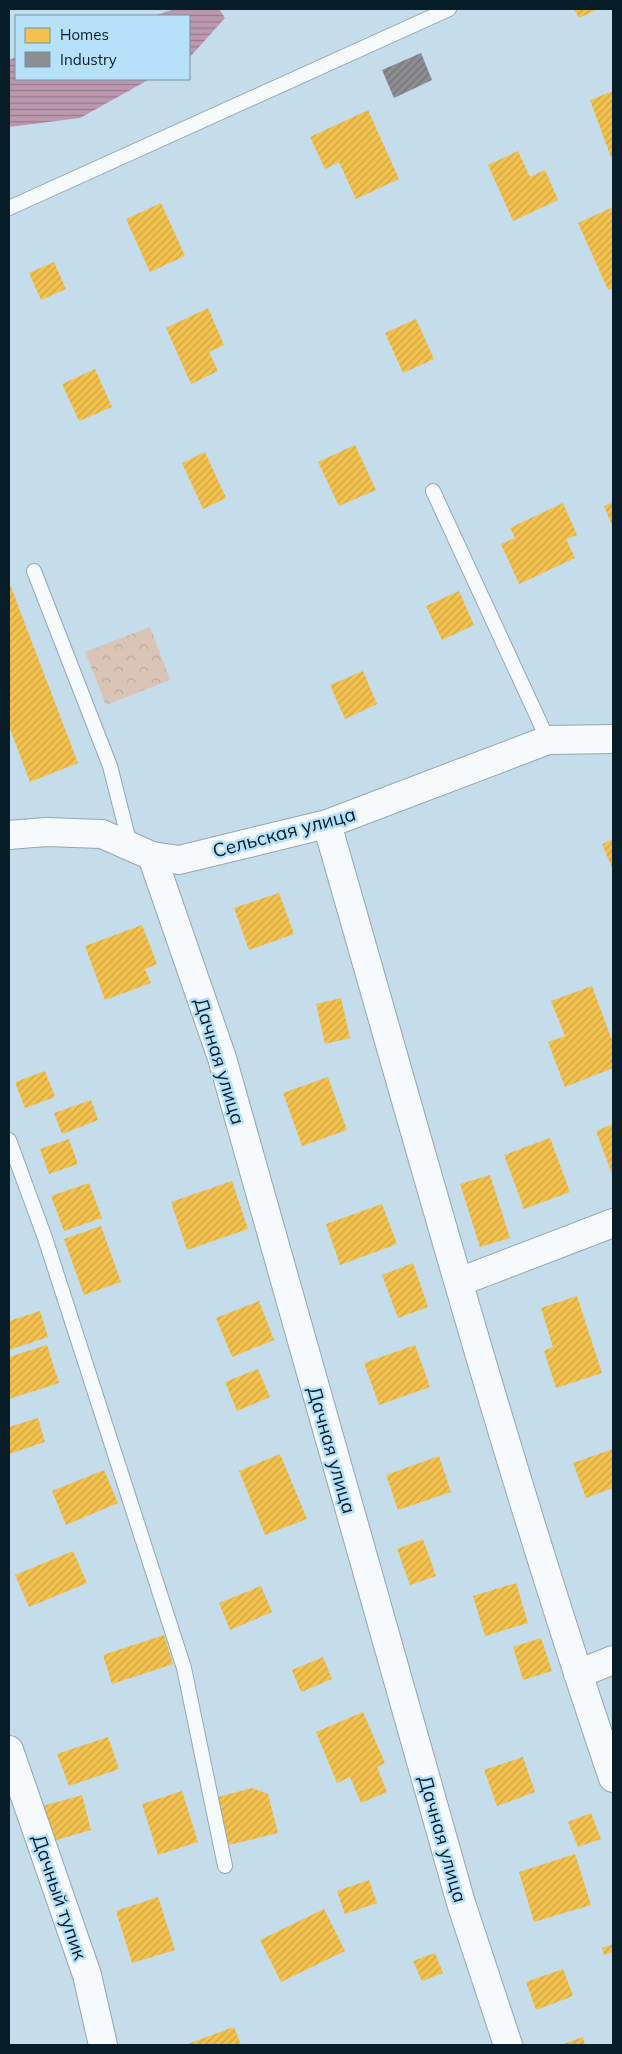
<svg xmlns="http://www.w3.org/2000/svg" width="622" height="2054" viewBox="0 0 622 2054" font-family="Mulish,sans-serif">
  <defs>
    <pattern id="park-crowns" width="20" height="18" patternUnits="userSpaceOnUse" patternTransform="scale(1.25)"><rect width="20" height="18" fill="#dac4b6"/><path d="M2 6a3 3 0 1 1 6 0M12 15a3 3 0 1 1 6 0" fill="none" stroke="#baa89c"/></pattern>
    <pattern id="water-rules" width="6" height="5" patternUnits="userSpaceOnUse" patternTransform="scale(1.25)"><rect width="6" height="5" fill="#bc98ae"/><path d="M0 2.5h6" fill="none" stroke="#977b8e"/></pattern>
    <pattern id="homes-hatch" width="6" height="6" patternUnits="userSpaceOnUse" patternTransform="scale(1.25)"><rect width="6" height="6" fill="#f2c14e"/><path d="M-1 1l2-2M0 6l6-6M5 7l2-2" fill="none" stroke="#cea544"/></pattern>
    <pattern id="industry-hatch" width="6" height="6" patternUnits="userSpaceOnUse" patternTransform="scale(1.25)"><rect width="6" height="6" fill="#8d8d92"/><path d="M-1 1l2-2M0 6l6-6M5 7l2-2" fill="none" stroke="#717377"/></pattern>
  </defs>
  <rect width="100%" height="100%" fill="#c5ddea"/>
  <path fill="url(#park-crowns)" d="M150,627L170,680L106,705L85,652Z"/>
  <path fill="url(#water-rules)" d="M175,9H219L225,18L189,58V16H153Z
    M16,57V79H150L80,118L9,127V60Z"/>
  <path fill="url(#homes-hatch)" d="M574,9H598L579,18Z
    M613,91V163L590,100Z
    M368,110L399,179L356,199L339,162L325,169L310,137Z
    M518,151L530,177L545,170L558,200L513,221L488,165Z
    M161,203L185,256L150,272L126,219Z
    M613,207V288L608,290L578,223Z
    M54,262L66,289L41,300L29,273Z
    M208,308L224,345L209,352L218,371L191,384L166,328Z
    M416,319L434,359L403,373L385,333Z
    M95,369L112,407L79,421L62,384Z
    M355,445L376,490L339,506L318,462Z
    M205,452L226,498L203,509L182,463Z
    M613,502V528L604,506Z
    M563,503L577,535L566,539L575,558L519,584L501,544L515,538L510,528Z
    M9,582L78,763L30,782L9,726Z
    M459,591L474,625L442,640L426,606Z
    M363,671L377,704L345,719L330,685Z
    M613,839V870L602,844Z
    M279,893L294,934L249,950L234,908Z
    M142,925L157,964L145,969L151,983L105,1000L85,946Z
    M592,986L613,1043V1068L565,1087L548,1042L565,1036L551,1001Z
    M341,998L350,1038L325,1044L316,1004Z
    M45,1071L55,1097L25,1108L15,1082Z
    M328,1077L347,1130L302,1146L283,1093Z
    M91,1100L98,1120L62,1134L54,1113Z
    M613,1124V1177L596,1131Z
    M550,1138L570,1192L524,1209L504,1155Z
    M69,1139L78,1164L49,1174L40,1149Z
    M490,1175L510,1238L480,1247L460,1184Z
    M232,1181L248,1229L187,1250L171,1202Z
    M89,1183L102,1218L64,1231L51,1196Z
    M382,1204L397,1244L340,1265L326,1224Z
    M101,1226L121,1282L84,1295L64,1239Z
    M413,1263L428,1307L398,1318L382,1275Z
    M577,1296L602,1373L556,1388L544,1351L553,1347L541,1308Z
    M259,1301L274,1340L232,1357L216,1318Z
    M40,1311L48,1337L9,1350V1321Z
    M47,1345L59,1383L9,1399V1357Z
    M415,1345L430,1387L379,1405L364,1363Z
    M258,1369L270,1397L237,1411L225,1382Z
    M38,1418L45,1442L9,1454V1427Z
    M613,1449V1488L586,1498L573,1463Z
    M280,1454L307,1519L265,1535L239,1471Z
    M439,1456L451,1492L398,1510L386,1475Z
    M104,1470L118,1503L66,1525L52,1491Z
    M423,1539L436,1576L410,1585L397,1549Z
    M73,1551L87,1583L29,1607L15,1575Z
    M516,1583L528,1623L485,1636L473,1596Z
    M261,1586L272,1612L230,1630L219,1603Z
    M164,1635L173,1664L112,1684L103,1655Z
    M541,1638L552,1671L523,1680L513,1647Z
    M323,1657L332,1679L301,1692L292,1670Z
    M363,1712L385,1763L377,1767L387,1792L361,1803L350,1777L337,1783L316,1732Z
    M108,1737L119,1769L69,1786L57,1754Z
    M523,1757L535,1792L497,1806L484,1770Z
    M252,1788L268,1794L278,1833L229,1845L218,1797Z
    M182,1791L198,1842L158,1855L142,1804Z
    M82,1795L91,1830L53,1841L43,1806Z
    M591,1813L601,1839L578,1847L568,1822Z
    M575,1854L591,1905L534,1922L519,1872Z
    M369,1880L377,1903L345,1914L337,1891Z
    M158,1897L175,1950L132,1963L116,1911Z
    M324,1909L345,1951L281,1982L260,1940Z
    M613,1944V1952L604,1955L602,1948Z
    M435,1953L443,1973L422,1981L413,1961Z
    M563,1969L573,1996L536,2010L526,1982Z
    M234,2027L241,2045H185Z
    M583,2037L585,2045H560Z"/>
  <path fill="url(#industry-hatch)" d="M421,53L432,80L394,98L382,70Z"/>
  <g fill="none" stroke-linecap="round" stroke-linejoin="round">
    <g stroke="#92a7b1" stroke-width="16">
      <path id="lane" d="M9,208L449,9
        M433,491L548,740
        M34,571L110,766L130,845
        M9,1140L45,1238L184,1668L225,1866"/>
    </g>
    <g stroke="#92a7b1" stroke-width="30">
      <path id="street" d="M327,824C419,1143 506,1464 613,1778
        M9,835L46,832L102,834L152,856L179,860L327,824L548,740L613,739
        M152,856L222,1058L461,1903L508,2045
        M459,1282L613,1223
        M578,1674L613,1660
        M9,1750L87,1975L103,2045"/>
    </g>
    <use href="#lane" stroke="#f6fafc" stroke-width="14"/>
    <use href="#street" stroke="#f6fafc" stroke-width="28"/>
  </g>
  <g text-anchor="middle" stroke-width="5" stroke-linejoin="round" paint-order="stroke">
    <g font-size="19" fill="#071d28" stroke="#b6e1f9">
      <text transform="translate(284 832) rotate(-15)" y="7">Сельская улица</text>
      <text transform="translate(220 1061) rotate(73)" y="7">Дачная улица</text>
      <text transform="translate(332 1450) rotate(74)" y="7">Дачная улица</text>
      <text transform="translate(443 1839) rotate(74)" y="7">Дачная улица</text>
      <text transform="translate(60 1897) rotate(71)" y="7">Дачный тупик</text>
    </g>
  </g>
  <rect width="622" height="2054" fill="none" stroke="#071d28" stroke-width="20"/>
  <rect x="15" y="15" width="175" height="65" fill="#b6e1f9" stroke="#7093a5"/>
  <rect x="25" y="28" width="25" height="15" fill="#f2c14e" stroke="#7093a5"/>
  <text x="60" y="40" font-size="15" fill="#071d28">Homes</text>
  <rect x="25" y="52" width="25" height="15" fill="#8d8d92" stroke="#7093a5"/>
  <text x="60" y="65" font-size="15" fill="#071d28">Industry</text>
</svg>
